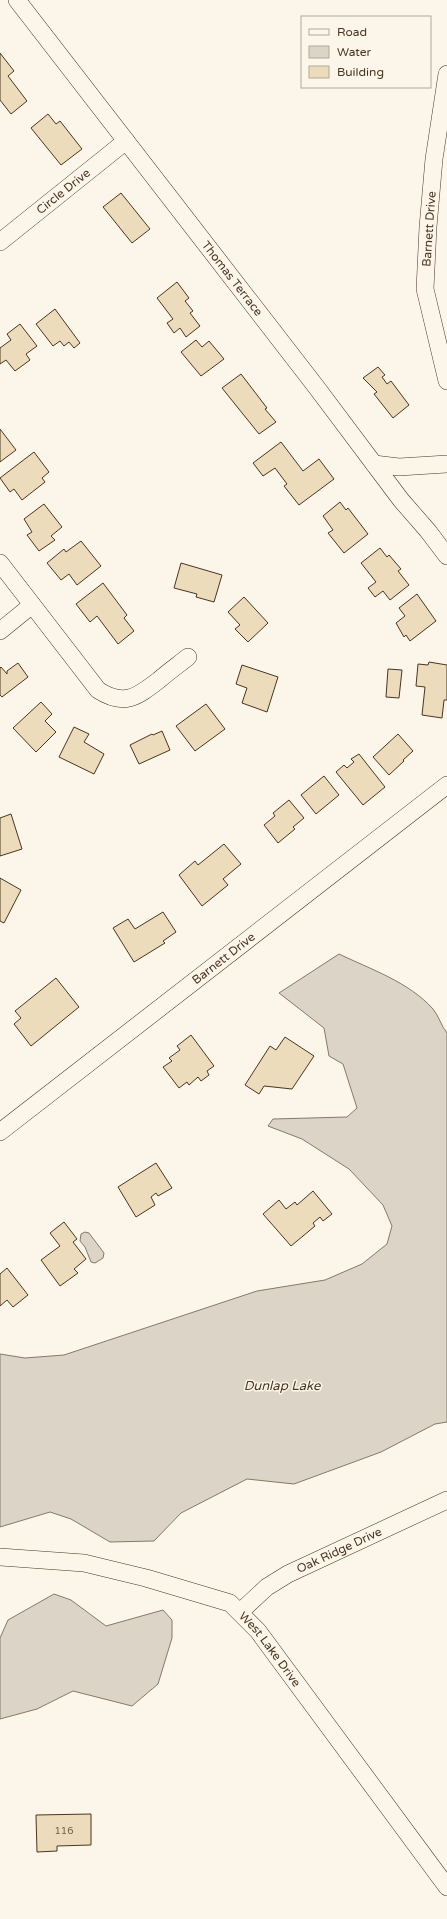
<svg xmlns="http://www.w3.org/2000/svg" width="447" height="1919" viewBox="0 0 447 1919" font-family="'Varela Round',sans-serif">
  <rect width="100%" height="100%" fill="#fbf6e9"/>
  <path fill="#dcd4c6" stroke="#887966" d="M339,954C370,969 409,982 433,1009C439,1016 441,1026 447,1033V1422L435,1424L381,1452L294,1484L247,1479L181,1513L154,1541L110,1542L71,1519L50,1512L0,1527V1354L25,1358L64,1355L257,1291L325,1280L362,1264L387,1244L392,1226L383,1205L349,1169L302,1139L268,1126L273,1119L347,1117L357,1108L343,1064L329,1056L324,1028L279,993Z
    M85,1232L89,1233L104,1253L103,1258L95,1263L91,1262L85,1247L80,1241L81,1234Z
    M54,1594L71,1600L106,1626L163,1610L172,1620V1638L158,1684L132,1706L73,1691L37,1709L0,1719V1638L8,1620Z"/>
  <path fill="#ecdcbc" stroke="#4a3520" d="M0,53L14,71L8,76L27,101L11,114L0,100Z
    M48,114L56,124L60,121L82,149L61,165L31,128Z
    M121,193L150,229L132,243L103,207Z
    M177,282L189,298L185,301L193,311L190,313L200,326L186,337L180,328L174,333L167,323L173,319L157,298Z
    M55,309L80,343L74,348L69,342L64,346L60,341L53,346L36,324Z
    M20,324L37,346L26,354L30,360L15,371L6,360L0,364V348L11,340L7,334Z
    M196,340L202,347L209,341L224,359L201,376L181,352Z
    M378,367L385,375L382,377L387,384L391,381L409,405L393,418L374,394L377,392L363,378Z
    M241,374L267,408L265,409L276,422L259,434L222,388Z
    M0,429L16,450L0,462Z
    M281,442L303,471L319,459L334,479L299,505L284,486L287,484L275,468L263,476L253,463Z
    M34,452L49,472L42,478L45,482L22,500L14,489L10,492L0,478Z
    M340,502L346,510L348,508L368,534L344,553L328,533L333,530L323,516Z
    M44,504L62,527L51,536L55,540L39,551L27,535L32,532L24,519Z
    M81,541L101,566L77,585L69,574L61,580L47,563L64,549L66,552Z
    M380,548L387,557L389,555L401,569L398,571L409,585L390,600L383,591L375,597L368,588L376,582L361,563Z
    M181,563L222,575L214,602L196,597L197,594L174,588Z
    M103,583L127,615L124,618L134,631L118,644L97,616L90,622L76,604Z
    M417,594L436,621L410,641L406,635L404,637L396,623L405,616L399,608Z
    M244,597L268,623L248,642L235,629L240,625L228,612Z
    M429,662L447,665V700H444L442,718L422,715L425,687L416,686L418,664L428,665Z
    M18,663L28,677L2,697L0,695V668L1,667L7,674V671Z
    M242,665L278,677L267,712L242,703L247,688L236,684Z
    M388,669L402,670L399,698L386,697Z
    M41,702L52,714L45,721L56,732L36,752L13,728Z
    M206,704L225,729L195,751L176,726Z
    M74,727L89,734L84,742L104,754L94,774L59,757Z
    M162,731L170,750L139,764L130,745L152,734L153,735Z
    M398,734L413,751L403,760L404,761L389,775L373,757Z
    M359,754L385,787L363,805L336,772L344,765L347,768L354,762L351,759Z
    M324,776L339,795L316,814L301,795Z
    M289,800L304,818L293,827L295,829L278,843L264,825L275,816L273,813Z
    M11,814L22,849L0,856V818Z
    M224,844L241,864L223,879L228,885L202,906L179,875L195,861L198,865Z
    M0,878L21,890L4,923L0,921Z
    M163,912L176,932L163,941L165,943L134,962L113,928L128,919L135,929Z
    M56,978L79,1007L31,1046L14,1024L21,1018L15,1011Z
    M191,1035L214,1066L207,1071L209,1075L201,1081L198,1077L189,1085L187,1082L179,1088L163,1067L172,1061L169,1058L180,1050L177,1046Z
    M285,1037L314,1056L292,1089L264,1086L259,1094L245,1085L270,1046L276,1050Z
    M156,1163L172,1188L158,1196L156,1193L151,1197L155,1205L136,1217L118,1187Z
    M313,1191L332,1214L323,1221L320,1217L313,1223L315,1226L291,1246L263,1214L279,1200L286,1209L295,1202L297,1205Z
    M64,1222L77,1239L73,1242L86,1259L74,1269L78,1273L60,1286L41,1260L60,1246L50,1233Z
    M7,1268L28,1295L13,1307L7,1300L0,1306V1274Z
    M91,1814V1845L57,1846V1851L37,1852L36,1815Z"/>
  <g fill="none" stroke-linecap="round" stroke-linejoin="round">
    <g stroke="#4a3520" stroke-width="18">
      <g id="minor">
        <path id="s1" d="M17,0L317,388L401,500L428,531L447,556"/>
        <path d="M447,74L434,159L428,227L425,289L447,381"/>
        <path id="s2" d="M0,242L126,141"/>
        <path d="M374,464L399,467L447,464"/>
        <path d="M0,563L98,690C124,707 137,697 159,680C168,672 178,665 188,657"/>
        <path d="M0,631L32,605"/>
        <path id="s3" d="M0,1132L447,785"/>
        <path id="s4" d="M0,1557L84,1563L146,1578L230,1603L258,1631L447,1887"/>
        <path id="s5" d="M240,1612L267,1587L288,1574L447,1500"/>
      </g>
    </g>
    <use href="#minor" stroke="#fbf6e9" stroke-width="17"/>
  </g>
  <g text-anchor="middle" stroke-width="3" stroke-linejoin="round" paint-order="stroke">
    <g font-size="10" fill="#725f47">
      <text x="64" y="1834">116</text>
    </g>
    <g font-size="12" fill="#4a3520" stroke="#fbf6e9">
      <text dy="4" stroke="none"><textPath href="#s2" startOffset="81">Circle Drive</textPath></text>
      <text transform="translate(429 229) rotate(-86)" y="4">Barnett Drive</text>
      <text dy="4" stroke="none"><textPath href="#s1" startOffset="352">Thomas Terrace</textPath></text>
      <text dy="4" stroke="none"><textPath href="#s3" startOffset="283">Barnett Drive</textPath></text>
      <text dy="4" stroke="none"><textPath href="#s5" startOffset="118">Oak Ridge Drive</textPath></text>
      <text dy="4" stroke="none"><textPath href="#s4" startOffset="297">West Lake Drive</textPath></text>
    </g>
    <g font-size="13" font-style="italic" fill="#4a3520" stroke="#fbf6e9">
      <text x="282" y="1390">Dunlap Lake</text>
    </g>
  </g>
  <rect x="301" y="16" width="130" height="72" fill="#fbf6e9" stroke="#b4a999"/>
  <rect x="309" y="29" width="20" height="6" fill="#fbf6e9" stroke="#b4a999"/>
  <text x="337" y="36" font-size="12" fill="#4a3520">Road</text>
  <rect x="309" y="46" width="20" height="12" fill="#dcd4c6" stroke="#b4a999"/>
  <text x="337" y="56" font-size="12" fill="#4a3520">Water</text>
  <rect x="309" y="66" width="20" height="12" fill="#ecdcbc" stroke="#b4a999"/>
  <text x="337" y="76" font-size="12" fill="#4a3520">Building</text>
</svg>
